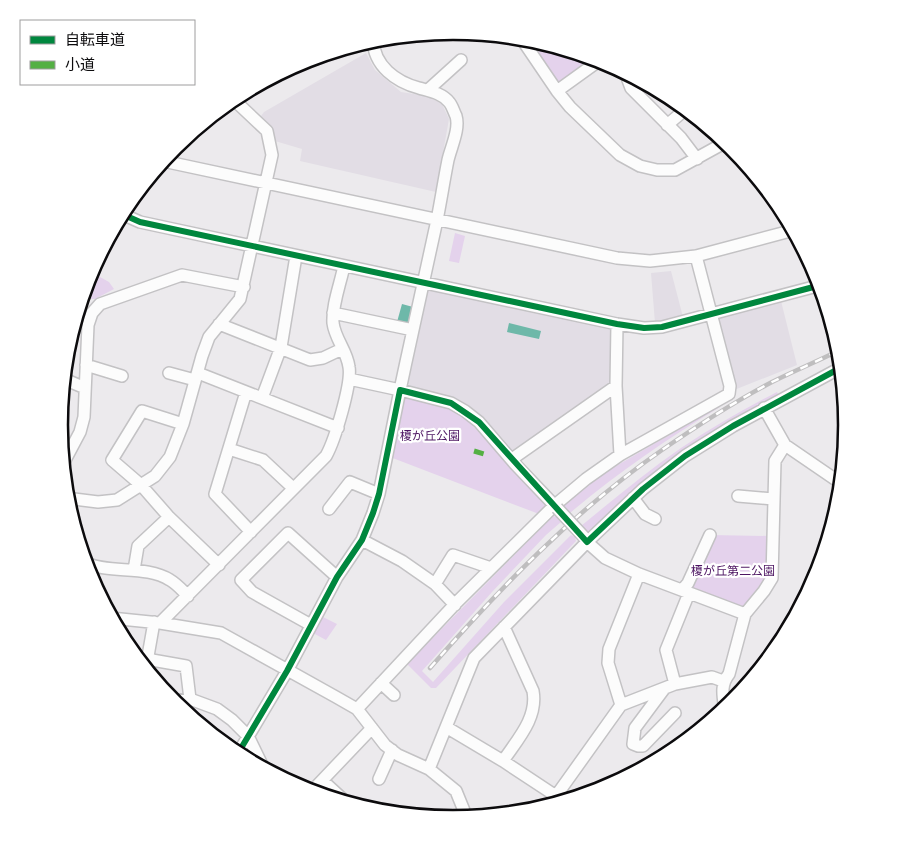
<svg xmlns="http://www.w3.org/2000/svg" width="907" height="851" viewBox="0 0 907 851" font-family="Inter,'Noto Sans JP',sans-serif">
  <rect width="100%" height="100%" fill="#eceaed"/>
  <path fill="#e2dde5" d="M366,53L375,70L401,92L427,96L442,104L449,119L436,192L300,161L302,149L275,141L269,124L261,116L264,112Z
    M671,271L683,317L655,323L651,273Z
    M431,288L611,329L612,377L609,384L512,453L503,439L464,405L414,389L407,383L426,293Z
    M781,301L797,365L734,390L714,318Z"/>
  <path fill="#e4d2ec" d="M526,38L531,39L600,60L557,91Z
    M455,233L465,236L459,263L449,261Z
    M91,272L109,282L114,289L95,299H82Z
    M777,392L778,394L733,418L686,449L592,530L588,532L581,526C614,499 646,472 681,448C712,427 744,409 777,392Z
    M404,395L434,401L461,414L546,501L544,509L539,514L390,457Z
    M719,406L720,407C667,439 617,473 570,513L564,507L566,500L611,469Z
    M553,516L557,517L561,522L546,535L492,592L422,671L433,682L504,602L571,535L575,537L576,541L436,688H431L407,664Z
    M710,535L770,536L772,578L745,614L689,593Z
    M323,617L337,624L326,640L313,633Z"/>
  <path fill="#6eb8a9" d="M402,304L413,307L410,322L407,325L397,322Z
    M509,323L541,331L539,339L507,332Z"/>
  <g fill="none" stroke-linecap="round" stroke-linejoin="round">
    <g stroke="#c3c2c4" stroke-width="14">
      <path id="minor" d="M521,38L557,91L570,107L620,155L640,166L657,170H675L726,142
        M625,72L631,88L681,138L697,159
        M429,89L461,60
        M557,91L600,60
        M667,125L686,109
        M163,161L617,258L650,261L696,256L794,230
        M122,214L140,222L617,324L644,328L662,327L821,285
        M333,313L413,330
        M219,324L310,360L323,358L342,349
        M617,324L616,386L620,455
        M86,365L122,376
        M169,373L195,380
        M198,373L338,428
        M64,379L85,388
        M349,379L400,390C412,333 425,276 437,220C441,200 444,180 448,160C451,147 460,129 456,116C454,112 452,105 449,102C442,93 429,91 419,88C396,82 374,66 373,40
        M246,392L215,494L251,532
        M262,398L281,347L296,256
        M764,408L785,445
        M183,424L142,411L112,460L141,485L169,517L219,565
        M229,449L263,460L293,488
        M512,459L616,386
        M63,464L80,432L84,417L88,325L92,313L100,304L182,275L244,287
        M738,496L773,499
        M66,498L98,502L117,500L155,476L170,457L183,424L202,356L209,337L240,299L272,155L267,131L233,99
        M633,498L645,514L655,519
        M329,509L350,482L379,494
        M584,537L587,542L643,489L685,456L733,426L842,367
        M362,540L402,561L435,584L455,605
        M85,563C111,574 146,565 170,580C177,584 182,590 188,596
        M134,570L138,546L169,517
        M435,584L453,555L491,568
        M683,589L688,583L710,535
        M111,618L160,623L221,633L336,697L357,709L385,745L398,755L429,769L456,791L467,818
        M154,622L148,656L152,660L186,666L190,699
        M160,623L326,456C335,440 352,383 349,367C347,351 335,339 333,323C332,305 340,285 344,266
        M311,625L252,592L241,580L288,533L337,577
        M381,683L394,695
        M675,684L666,650L689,593
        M664,689L635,728L633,744L638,746H643L675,713
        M172,701L190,699L217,709L232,720L248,736L264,769
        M621,705L608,663L609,649L639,574
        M357,709L457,602L555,505L586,479L620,455L729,394L730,386L696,256
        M725,710C723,696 720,685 729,674L745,614L764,591L772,578L775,461L785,445L842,484
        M446,727L503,761C517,740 538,718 533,691L504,627
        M237,755L287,671L337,577L362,540L373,513L379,494L400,390L451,403L465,411L479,422L515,464L557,508
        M503,761L556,796L554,805
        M429,769L474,658L587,542L605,558L639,574L745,614
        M379,779L392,750
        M323,781L348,804
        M311,792L372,728
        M556,796L621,705L675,684L712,677L723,681"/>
    </g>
    <use href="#minor" stroke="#fcfcfc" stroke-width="11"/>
    <g stroke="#bfbebf" stroke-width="4.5">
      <path id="rail" d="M430,668C500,588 574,511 662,450C697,426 734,402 772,382C794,371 818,361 840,350"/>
    </g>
    <use href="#rail" stroke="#fff" stroke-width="2.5" stroke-dasharray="8" stroke-linecap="butt"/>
    <g stroke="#c3c2c4" stroke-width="14" stroke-linecap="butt">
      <path id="minor-bridge" d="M557,508L584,537"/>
    </g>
    <use href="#minor-bridge" stroke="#fcfcfc" stroke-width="11"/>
    <path stroke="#54b044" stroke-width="5" stroke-dasharray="10 5" stroke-linecap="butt" d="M474,451L484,454"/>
    <g stroke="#fff" stroke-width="9">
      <path id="cycleway" d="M122,214L140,222L617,324L644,328L662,327L821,285
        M237,755L287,671L337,577L362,540L373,513L379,494L400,390L451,403L479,422L587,542L643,489L685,456L733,426L842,367"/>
    </g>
    <use href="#cycleway" stroke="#00873e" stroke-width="6"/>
  </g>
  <g text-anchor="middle" stroke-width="4.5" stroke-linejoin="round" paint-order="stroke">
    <g font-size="12" fill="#4d1562" stroke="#fff">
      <text x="430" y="440">榎が丘公園</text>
      <text x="733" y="575">榎が丘第二公園</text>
    </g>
  </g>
  <path d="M0 0H907V851H0ZM68 425a385 385 0 1 1 770 0a385 385 0 1 1-770 0Z" fill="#fff" fill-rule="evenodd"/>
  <path fill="none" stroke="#0c0b0d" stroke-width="2.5" d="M68 425a385 385 0 1 1 770 0a385 385 0 1 1-770 0Z"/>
  <rect x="20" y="20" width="175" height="65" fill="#ffffff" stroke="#9e9d9e"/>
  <rect x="30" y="36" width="25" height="8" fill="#00873e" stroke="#9e9d9e"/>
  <text x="65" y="45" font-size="15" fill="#0c0b0d">自転車道</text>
  <rect x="30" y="61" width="25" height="8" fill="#54b044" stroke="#9e9d9e"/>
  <text x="65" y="70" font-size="15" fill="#0c0b0d">小道</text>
</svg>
